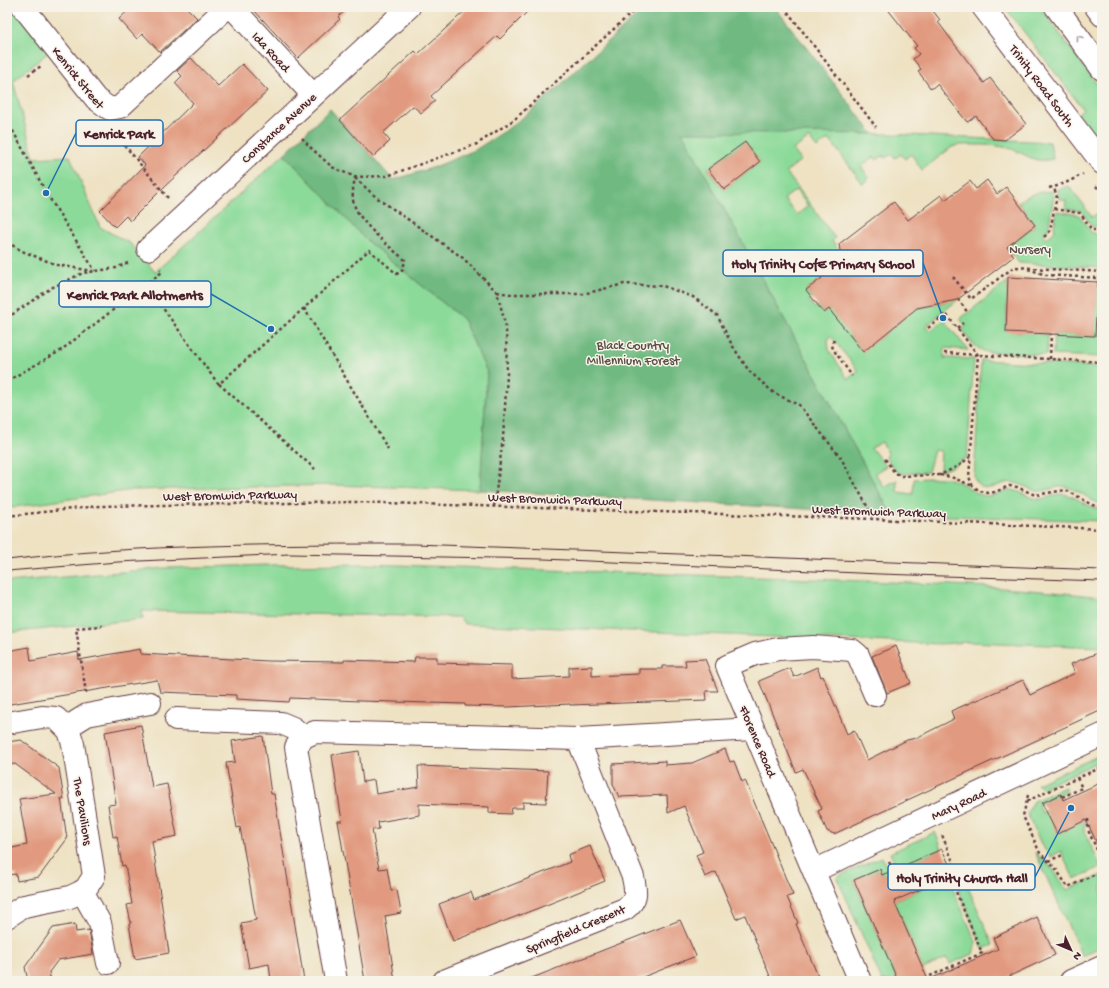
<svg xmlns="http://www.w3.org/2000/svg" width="1109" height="988" viewBox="0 0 1109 988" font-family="'Gochi Hand',sans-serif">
  <rect width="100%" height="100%" fill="#f7f3e8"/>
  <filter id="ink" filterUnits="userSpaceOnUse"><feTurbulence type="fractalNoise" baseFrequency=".025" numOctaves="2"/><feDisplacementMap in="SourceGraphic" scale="8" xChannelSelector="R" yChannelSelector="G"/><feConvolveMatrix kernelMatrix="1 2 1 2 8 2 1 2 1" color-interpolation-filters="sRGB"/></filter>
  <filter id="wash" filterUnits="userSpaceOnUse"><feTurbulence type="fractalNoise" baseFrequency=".012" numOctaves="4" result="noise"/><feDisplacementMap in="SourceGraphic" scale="16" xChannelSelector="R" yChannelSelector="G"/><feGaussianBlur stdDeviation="0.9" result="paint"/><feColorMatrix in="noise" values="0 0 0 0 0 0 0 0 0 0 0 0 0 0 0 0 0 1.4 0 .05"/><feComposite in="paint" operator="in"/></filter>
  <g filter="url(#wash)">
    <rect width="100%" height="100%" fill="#eee2c3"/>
    <path fill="#8bda99" stroke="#6a7c62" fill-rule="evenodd" d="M7,7H16L49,52L13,81L34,158L70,156L100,227L131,244L155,272L284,154L367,241L463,319L487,372L480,490L332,485L133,490L7,508Z
      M1005,7H1040L1102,91V145L1077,114L1083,109Z
      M681,131L890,134L1050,142L1053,159C1031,164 1027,153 1008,148C992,144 975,145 958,145L952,147L922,170L911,154L905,159L901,154L895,158L892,154L885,158L883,155L877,160L874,157L861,166L869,178L863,184L829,139L817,148L809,138L793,150L801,160L786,172L835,238L832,241L840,251L841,262L829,267L819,275L822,278L806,290L812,298L809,301L815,308L818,306L824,313L828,310H834L853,333L850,336L857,344L860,341L866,349L900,322L908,310L942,303L961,297L926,326L930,331L944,320L968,350L945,348L944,358L974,359L967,457L952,467L940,471L941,451L934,450L928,472L901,474L896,471L886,458L888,453L882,442L871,448L886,466L875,473L884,487L897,480V492L913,494L914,479C929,478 943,476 957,481C967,485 975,495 987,496C995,496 1002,491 1010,490C1021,490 1029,499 1039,499C1048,499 1055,493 1063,494C1076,495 1087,508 1102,510V521L891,514ZM745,142L760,162L724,190L708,169ZM796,190L808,206L797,215L784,199ZM831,336L858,371L848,379L829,350L828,340Z
      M1069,186L1092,217L1102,210V221L1095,227H1093L1081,211L1065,209L1066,201L1059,199V195L1057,190Z
      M1052,191L1054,196L1048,230L1042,235L1046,239L1055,231L1054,227L1057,211L1079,215L1092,233H1094L1102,241V268L1019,263L1007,247L1035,225L1018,202C1029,194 1038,192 1052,191Z
      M1098,274H1102V357L1053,355L1054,334L1095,336Z
      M1008,281L1006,331L1048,334L1047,355L987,352C975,349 969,339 962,329L966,326L960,319Z
      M981,360L1102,367V504L1097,503C1088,498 1076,489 1066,487C1058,485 1048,491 1039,491C1031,491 1023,484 1015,483C999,479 986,500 974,478Z
      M367,564C506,569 645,573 784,578C890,582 997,585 1102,597V647L970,642L940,644L465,624L459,617L142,611L143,619L7,633V582L166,568L268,565Z
      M1102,754V760L1042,788L1037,784Z
      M1065,787L1067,791L1038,805L1042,813L1046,811L1085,820L1084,831L1101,867L1074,879L1061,851L1051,857L1042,846L1027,813L1034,801Z
      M935,832L942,849L897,869L890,853Z
      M1035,852L1053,869L1067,890L1102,875V946L1082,956Z
      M882,857L889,872L882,875L880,869L854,881L898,981H882L837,877Z
      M948,877L976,942L973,954L950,964L947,958L923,969L894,901Z
      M964,878L993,945L983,949L955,882Z"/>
    <path fill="#70ba81" stroke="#5d6c56" d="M646,7H775L873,134L682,132L891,514L480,490L487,372L463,319L367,241L284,154L330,109L393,180L435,167L475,150L505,131L535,108Z"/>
    <g id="blocks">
      <path fill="#e19a7f" d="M132,7H186L197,18L160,52L143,34L137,39L119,19Z
        M251,7H349L338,17L340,19L298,58Z
        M469,7H532L500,39L497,36L431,96L435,101L421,113L413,106L383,133L390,141L373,157L340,120L415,51L418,54Z
        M886,7H930L940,20L938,22L984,83L990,78L1026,124L1005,140L993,139L976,116L967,122L937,84L931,89L918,71L921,69L913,59L919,54L914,48L917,46Z
        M191,58L218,86L242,64L268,91L165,186L130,221L126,216L115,227L100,211L145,165L138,157L193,103L175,83L182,76L177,71Z
        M745,142L760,162L724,190L708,169Z
        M987,180L997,194L1006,187L1035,225L1007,247L1014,256L957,300L917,308L863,352L829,309L824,313L806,290L822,278L819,275L841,257L839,244L894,202L908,220L941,195L945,200L970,181L976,189Z
        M1008,277L1098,282L1095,336L1006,332Z
        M896,646L911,683L887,693L872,656Z
        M29,647L31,661L78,652L79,660L140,649L141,654L268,661L344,662V660L414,662L415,657H437V663L512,665V679L569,676V667L592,666V676L639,674V669H662V666H686L685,660L705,659L718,691H706L707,700L570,705V704L508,707L465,706V704L360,701L290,698L289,702L236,699V695L160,692L157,680L10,704L9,698H7V651Z
        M1102,651V710L834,834L827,831L818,811L822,809L803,769L796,772L759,681L790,668L794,677L817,667L821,677L823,676L847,734L854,730L867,760L907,740L916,738L954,719L951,711L1023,680L1030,695L1075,673L1071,664Z
        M141,725L152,787L167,784L177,836L152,841L169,953L135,959L129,924L131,923L127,905L132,904L125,865L122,866L117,836L113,837L108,805L116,804L105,732Z
        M263,736L271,794H274L304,981H271L269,964L249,968L241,923L256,920L240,827L237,828L226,763L235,762L232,741Z
        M21,740L59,768L64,800L61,798L67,839L39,877L17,881L16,874L7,875V849L27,845L19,799L56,794L15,764L7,765V742Z
        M725,749L730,762L734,761L742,782L745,780L786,879L793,895L787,897L798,923L796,924L820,981H772L745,915L736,919L716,872L705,877L696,855L703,852L684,806L668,813L667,795L619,797L613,784V764L665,761V765L692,763Z
        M359,751L363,782L374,780L376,794L419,787L418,766L548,771L546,803L523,802V808H512L511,814L489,813V807L419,804V815L378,822L379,829L372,830L379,869L387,868L391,891L397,890L401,913L385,916L395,981H365L338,821H342L332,755Z
        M1102,782V854L1086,820L1057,834L1042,803L1061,794L1063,800Z
        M590,846L605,881L554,902L453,941L439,904L471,892L474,900L570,862L568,855Z
        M942,849L954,875L894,901L928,980L998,949L993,938L1037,917L1055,955L999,981H898L854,880L880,869L882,875Z
        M680,920L696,956L633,981H527V980Z
        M75,924L76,932L89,930L93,954L58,960L49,972L51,981H28L25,967L53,928Z"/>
    </g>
  </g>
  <g filter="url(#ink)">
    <use href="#blocks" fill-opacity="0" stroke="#633c42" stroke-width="1"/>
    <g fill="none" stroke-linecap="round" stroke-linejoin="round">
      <g stroke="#633c42" stroke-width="24">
        <path id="minor" d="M23,7L96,99L110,109L120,107L227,7
          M232,7L313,95
          M983,7L1102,163
          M148,249L409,7
          M176,719L281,723L293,728L304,737
          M7,723L42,717L56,718L69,731L73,744L94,876L85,890L70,897L24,906L7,917
          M66,728L87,715L150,703
          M814,871L1102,735
          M82,891L100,923L108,963
          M336,981L296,747L304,737L315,732L578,739L753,729
          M444,981L625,909C638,899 636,892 633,877L578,739
          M860,981L727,666L755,654L778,649L813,647L852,650L858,655L875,695
          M1071,981L1102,967"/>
      </g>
      <g stroke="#633c42" stroke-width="24">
        <path id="major" d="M1056,7L1102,69
          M1096,7L1102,15"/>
      </g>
      <path stroke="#633c42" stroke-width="2.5" stroke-dasharray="3 3" stroke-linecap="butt" d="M784,7L876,127
        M28,75L41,66
        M7,120L47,194L95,271
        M113,131L168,198
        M302,138L310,147L332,167L355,177L387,176L477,144L515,119L638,7
        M355,178L376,197L463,258L497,292L506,327L507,375L503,438L494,507
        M1096,186L1102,193
        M1049,188C1063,185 1070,181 1083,174
        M1054,209L1080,213L1092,230H1095
        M1044,237L1050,231L1057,195L1053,187
        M7,242L22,251L57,265L93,271
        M1028,269L1046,275L1098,278
        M953,277L971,299L1014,267L1102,272
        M146,285L213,377L219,384L369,250L397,274L403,269L405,260C391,248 354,219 353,199C352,192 354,184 355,177
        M497,292L510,294H583L624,284L663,286L693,297L717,315L732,345L749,371L774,393L799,405L841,458L874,519
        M958,299L968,313
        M304,308L388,449
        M7,318L51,288L83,273L116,268L130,262
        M928,328L946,314L978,355L969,477L973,486L980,491L988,493L995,492L1009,486L1017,487L1035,495L1066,490L1093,505L1102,507
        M957,328L963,323
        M834,340L832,345L833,349L852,376
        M944,353L1102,362
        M1050,359L1051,334
        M7,381L60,351L162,272L160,269
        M219,384L315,469
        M885,459L895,473L901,476L940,475L960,465L971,456
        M940,475L951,477L973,486
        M7,516L99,506L356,502L874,519L1102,529
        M86,693L76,628L102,626
        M1028,795L1023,816L1040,853L1056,869L1068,887L1102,871
        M1062,797L1082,788L1077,778
        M1027,801L1102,767
        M1088,819V830L1102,861
        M1048,861L1063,855
        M889,862L893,870
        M930,976L982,953L951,880L959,876L942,835"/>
      <use href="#minor" stroke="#fff" stroke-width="22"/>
      <use href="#major" stroke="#fff" stroke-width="22"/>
      <path stroke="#4a1f2b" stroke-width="1" d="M7,560C142,544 279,544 415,544L1102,570
        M7,571L118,562L290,554L544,559L880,574L1102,581"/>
    </g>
    <defs><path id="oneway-chevron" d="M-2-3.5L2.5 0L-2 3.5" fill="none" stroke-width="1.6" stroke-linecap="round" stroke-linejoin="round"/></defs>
    <use stroke="#ae9aa0" href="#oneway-chevron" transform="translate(1079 38) rotate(-127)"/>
  </g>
  <g text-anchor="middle" stroke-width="3" stroke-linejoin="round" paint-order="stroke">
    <g font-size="13" fill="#4a1f2b" stroke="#f7f3e8">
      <text transform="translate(272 51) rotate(47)" y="5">Ida Road</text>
      <text transform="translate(79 77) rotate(51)" y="5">Kenrick Street</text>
      <text transform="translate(1043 85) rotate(53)" y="5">Trinity Road South</text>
      <text transform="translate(278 127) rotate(-43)" y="5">Constance Avenue</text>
      <text transform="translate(230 494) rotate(-1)" y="5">West Bromwich Parkway</text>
      <text transform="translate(555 498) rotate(2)" y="5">West Bromwich Parkway</text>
      <text transform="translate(879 510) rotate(2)" y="5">West Bromwich Parkway</text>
      <text transform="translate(759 741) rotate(67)" y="5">Florence Road</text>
      <text transform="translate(958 803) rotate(-25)" y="5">Mary Road</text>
      <text transform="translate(84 811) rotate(81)" y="5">The Pavilions</text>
      <text transform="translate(575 928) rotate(-23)" y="5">Springfield Crescent</text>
    </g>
    <g font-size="13" fill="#5a4e46" stroke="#f7f3e8">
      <text x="1030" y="253">Nursery</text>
      <text x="633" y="349">Black Country<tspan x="633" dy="15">Millennium Forest</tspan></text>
    </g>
  </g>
  <path fill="none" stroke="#1f6fb2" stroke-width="1.5" d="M46 193L76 133M943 318L923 263M271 329L211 294M1071 808L1035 877"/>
  <g fill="#1f6fb2" stroke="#f7f3e8" stroke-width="1.5">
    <circle cx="46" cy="193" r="4"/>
    <circle cx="943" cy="318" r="4"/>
    <circle cx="271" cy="329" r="4"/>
    <circle cx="1071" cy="808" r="4"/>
  </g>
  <g fill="#f7f3e8" stroke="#1f6fb2" stroke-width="1.5">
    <rect x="76" y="120" width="87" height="26" rx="4"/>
    <rect x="723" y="250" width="200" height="26" rx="4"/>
    <rect x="59" y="281" width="152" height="26" rx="4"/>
    <rect x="888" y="864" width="147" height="26" rx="4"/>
  </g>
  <g font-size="14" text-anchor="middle" font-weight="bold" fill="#4a1f2b">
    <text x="119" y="138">Kenrick Park</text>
    <text x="823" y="268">Holy Trinity CofE Primary School</text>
    <text x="135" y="299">Kenrick Park Allotments</text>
    <text x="962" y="882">Holy Trinity Church Hall</text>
  </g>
  <rect width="1109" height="988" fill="none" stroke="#f7f3e8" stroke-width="24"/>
  <g transform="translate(1071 950) rotate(134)" stroke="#f7f3e8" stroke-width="3" paint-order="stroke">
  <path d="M0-3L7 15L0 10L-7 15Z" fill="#4a1f2b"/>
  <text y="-6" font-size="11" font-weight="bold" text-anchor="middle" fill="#4a1f2b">N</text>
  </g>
</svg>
